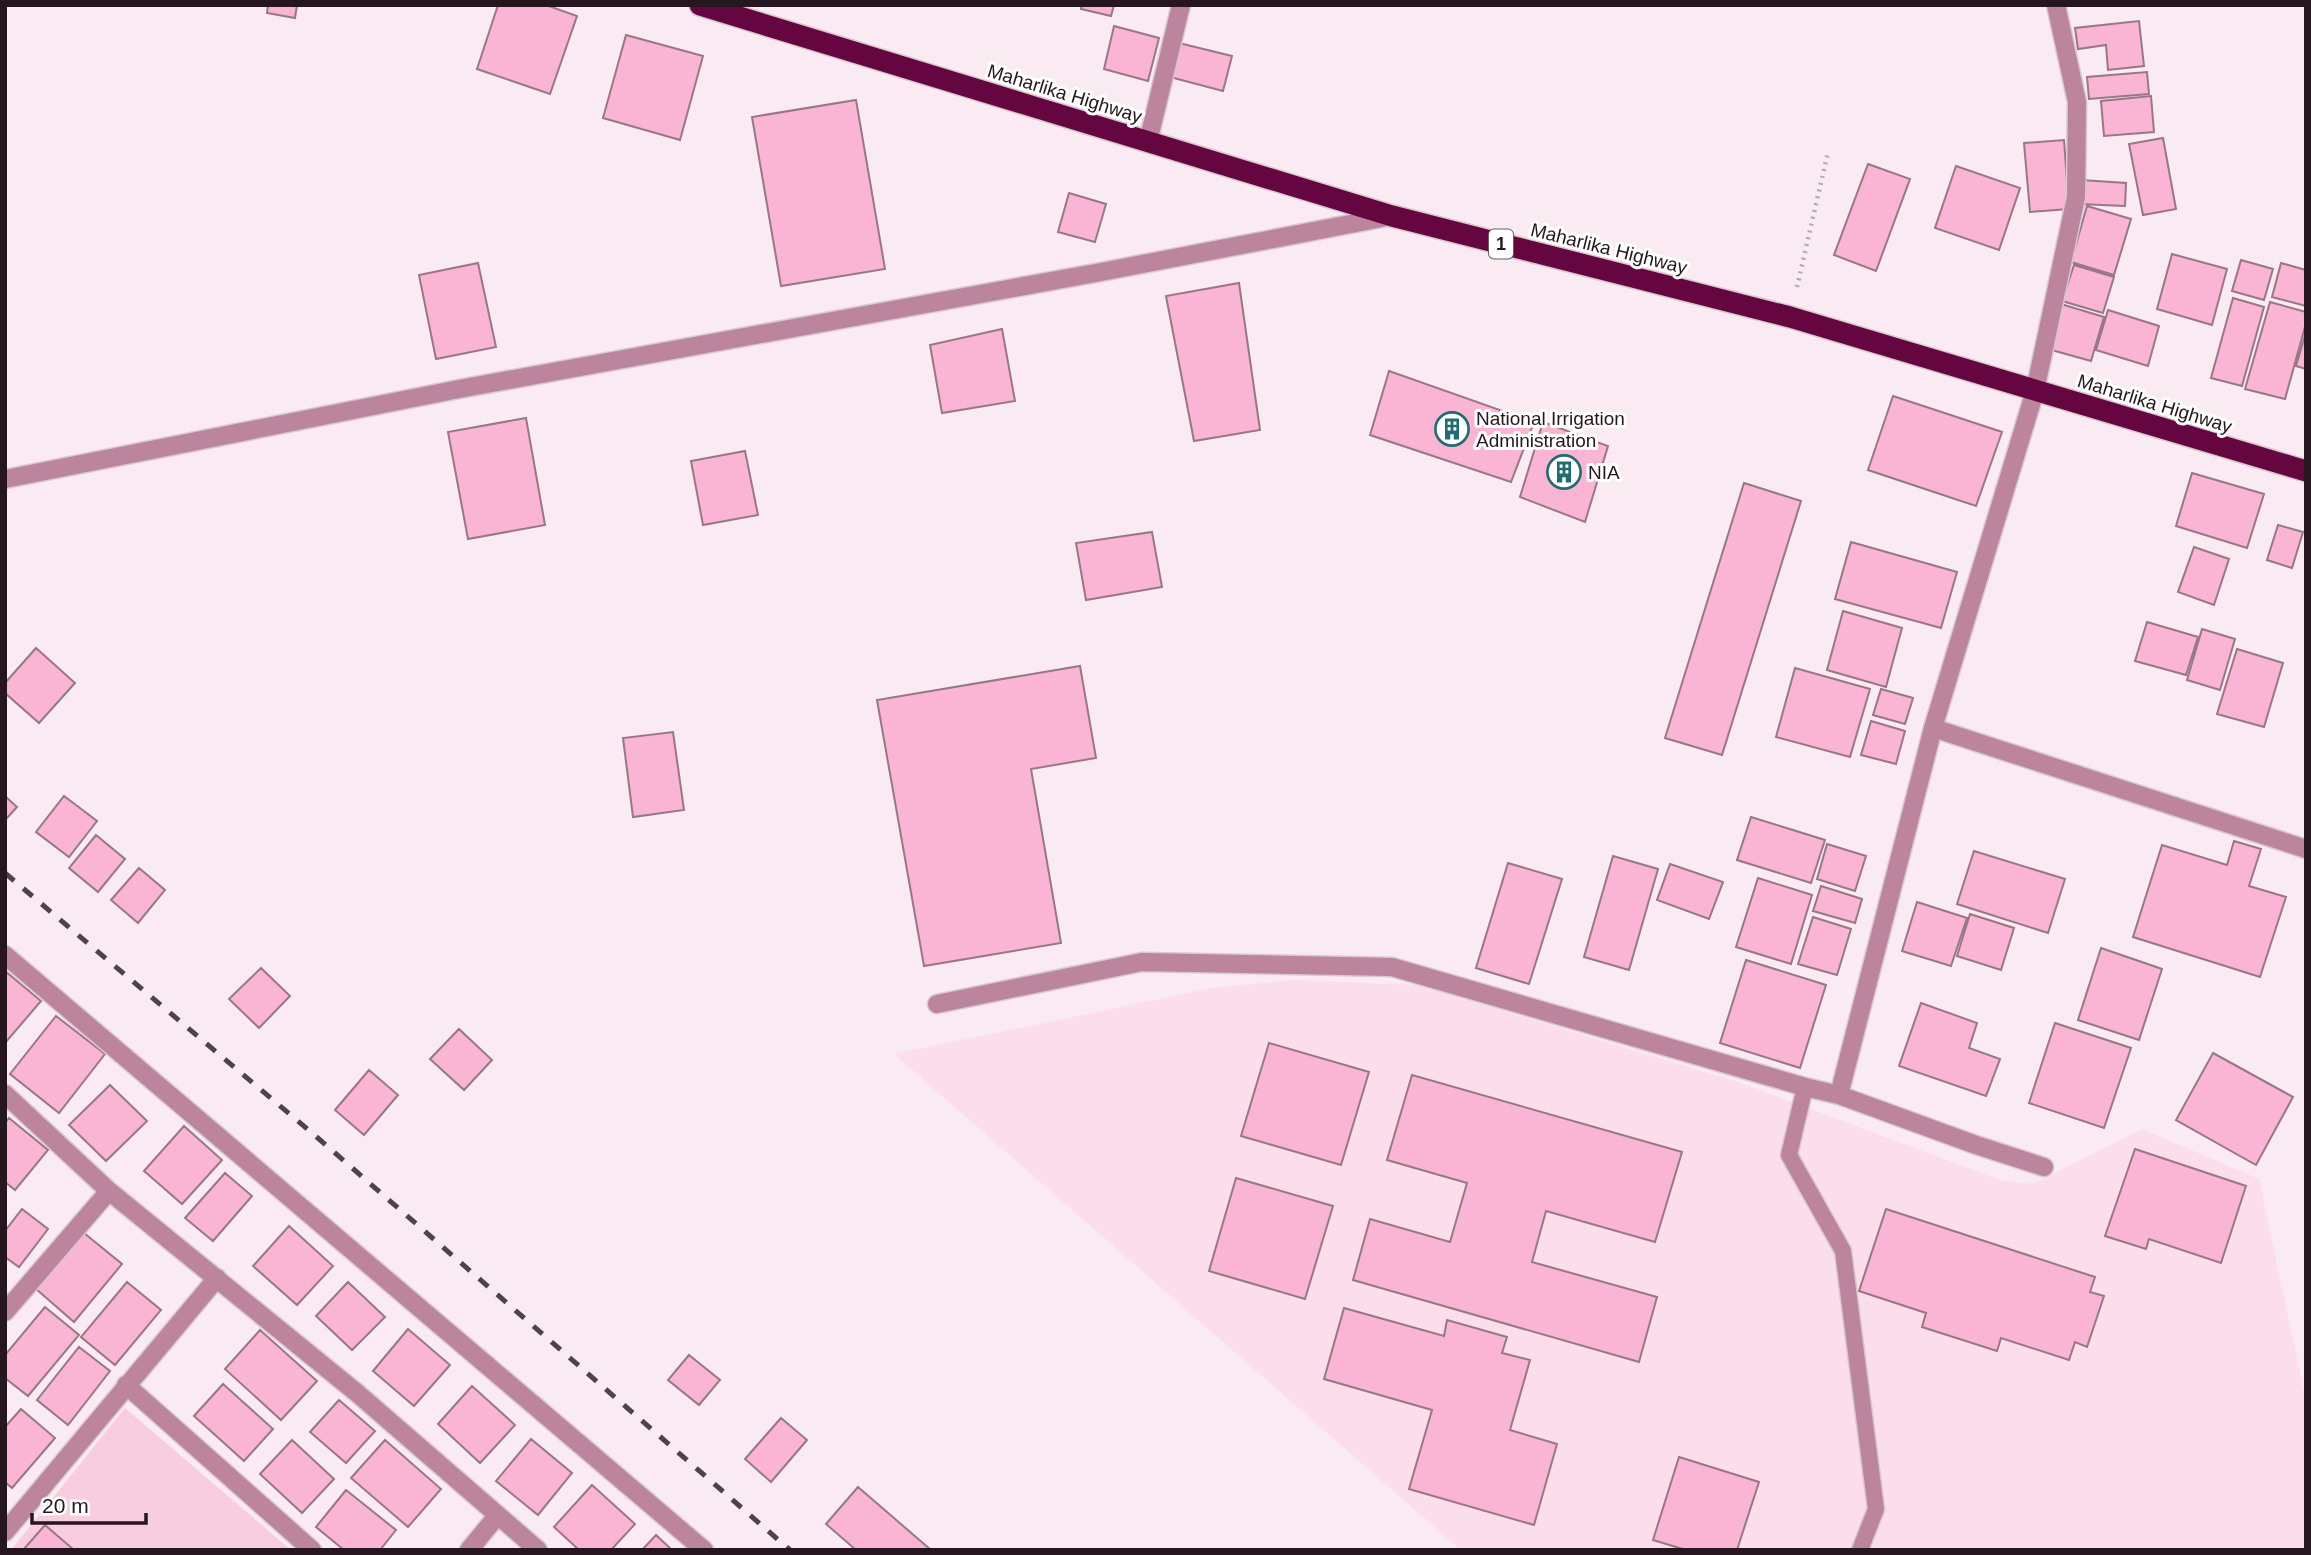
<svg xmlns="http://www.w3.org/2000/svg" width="2311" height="1555" viewBox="0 0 2311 1555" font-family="Arial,sans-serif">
  <rect width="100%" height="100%" fill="#faeaf1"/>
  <path fill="#fbdeea" d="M1292,980L1419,985L1738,1082L2000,1180L2032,1184L2142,1129L2259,1179L2306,1401V1550H1461L894,1054L1213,988Z"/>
  <path fill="#f9cde0" d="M125,1408L291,1550H11Z"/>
  <path fill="#f9b5d3" stroke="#997785" stroke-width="2" d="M268,5H297L295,18L267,13Z
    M498,5H546L577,16L550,94L477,69Z
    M1082,5H1114L1111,16L1081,9Z
    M2139,21L2144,66L2108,70L2106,45L2078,49L2075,28Z
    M1114,26L1159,38L1148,81L1104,69Z
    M626,35L703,56L680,140L603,118Z
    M1179,43L1232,56L1223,91L1170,77Z
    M2147,72L2149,94L2089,99L2087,77Z
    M2151,96L2154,132L2104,136L2101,101Z
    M856,100L885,269L781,286L752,117Z
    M2163,138L2176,209L2143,215L2129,144Z
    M2064,140L2069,209L2030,212L2024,143Z
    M1868,164L1910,179L1876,271L1834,255Z
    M1956,166L2020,188L1999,250L1935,228Z
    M2081,180L2126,183L2125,206L2079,204Z
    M1069,193L1106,204L1095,242L1058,232Z
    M2087,206L2131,219L2114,275L2071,262Z
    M2172,254L2227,269L2212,325L2157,309Z
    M2241,260L2273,269L2264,300L2232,291Z
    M478,263L496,347L436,359L419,275Z
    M2281,263L2306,270V306L2272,297Z
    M2074,265L2114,277L2103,313L2062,301Z
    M1239,283L1260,430L1194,441L1166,296Z
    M2233,298L2264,307L2242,386L2211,378Z
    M2270,302L2306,312V323L2285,399L2245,389Z
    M2061,304L2104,317L2091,361L2048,349Z
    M2108,310L2159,326L2148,366L2096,350Z
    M1002,329L1015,401L942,413L930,345Z
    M2306,332V369L2296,366Z
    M1389,371L1534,422L1511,482L1370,435Z
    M1893,396L2002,432L1976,506L1868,470Z
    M526,418L545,525L468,539L448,432Z
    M1543,422L1608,446L1585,522L1520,497Z
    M745,451L758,515L703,525L691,461Z
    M2192,473L2264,494L2247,548L2176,526Z
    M1744,483L1801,501L1722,755L1665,738Z
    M2278,525L2303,532L2292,568L2267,560Z
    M1152,532L1162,587L1086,600L1076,543Z
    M1851,542L1957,572L1941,628L1835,599Z
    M2194,547L2229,559L2214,605L2178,592Z
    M1843,611L1902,628L1886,687L1827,670Z
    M2147,622L2198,637L2186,675L2135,661Z
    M2202,629L2235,639L2220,690L2187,680Z
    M36,648L75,683L39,723L5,693V683Z
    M2237,649L2283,663L2264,727L2217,714Z
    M1080,666L1096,758L1031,769L1061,943L924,966L877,700Z
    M1795,668L1870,689L1850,757L1776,737Z
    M1881,689L1913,698L1905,724L1873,715Z
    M1871,721L1905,731L1896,764L1861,755Z
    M673,732L684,810L633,817L623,738Z
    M5,796L17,807L7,818L5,817Z
    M64,796L97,821L69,857L36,832Z
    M1751,817L1825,840L1811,883L1737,860Z
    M96,835L125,859L98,892L69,868Z
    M2234,841L2261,849L2249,886L2286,897L2260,977L2133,937L2162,845L2227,865Z
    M1827,844L1866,856L1855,891L1817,879Z
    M1974,851L2065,879L2048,933L1957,904Z
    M1613,856L1658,869L1629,970L1584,957Z
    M1508,863L1562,879L1529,984L1476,968Z
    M1670,864L1723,882L1709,919L1657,900Z
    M139,868L165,890L138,923L111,900Z
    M1758,878L1812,895L1791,964L1736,947Z
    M1821,886L1862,899L1855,923L1813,911Z
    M1917,902L1967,918L1951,966L1902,951Z
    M1970,914L2014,928L2001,970L1957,956Z
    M1813,917L1851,929L1837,975L1798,964Z
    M2101,948L2162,969L2139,1040L2078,1020Z
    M1746,960L1826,985L1800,1068L1720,1043Z
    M261,968L290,996L259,1028L229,999Z
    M5,971L41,1001L5,1043Z
    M1921,1003L1977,1023L1969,1048L2000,1059L1986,1096L1899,1066Z
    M56,1016L105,1054L59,1113L10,1074Z
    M2055,1023L2131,1048L2104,1128L2029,1103Z
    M459,1029L492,1060L464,1090L430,1059Z
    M1269,1043L1369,1072L1341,1165L1241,1136Z
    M2213,1053L2293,1097L2256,1165L2176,1120Z
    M369,1070L398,1095L364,1135L335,1110Z
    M1412,1075L1682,1152L1655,1242L1546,1211L1532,1262L1657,1297L1639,1362L1353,1280L1370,1219L1450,1242L1467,1183L1387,1160Z
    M110,1085L147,1121L106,1161L69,1125Z
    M9,1118L48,1150L15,1190L5,1182V1123Z
    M184,1126L222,1160L182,1204L144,1171Z
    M2135,1149L2246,1186L2221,1263L2149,1239L2146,1249L2105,1236Z
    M225,1173L252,1196L213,1241L185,1218Z
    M1236,1178L1333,1206L1305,1299L1209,1271Z
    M22,1209L48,1229L19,1267L5,1257V1231Z
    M1886,1209L2095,1277L2090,1292L2104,1296L2087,1347L2075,1342L2069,1360L2001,1338L1997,1351L1922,1327L1926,1313L1859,1291Z
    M289,1226L333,1266L297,1305L253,1266Z
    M84,1233L122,1264L74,1322L36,1289Z
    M127,1282L161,1310L115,1365L81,1337Z
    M348,1282L385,1317L352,1350L316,1316Z
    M45,1307L79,1335L28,1396L5,1378V1355Z
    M1344,1308L1444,1336L1447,1320L1507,1337L1502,1353L1530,1360L1510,1430L1557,1444L1534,1525L1409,1489L1432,1410L1324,1379Z
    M408,1329L450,1365L414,1406L373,1371Z
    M260,1330L317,1381L281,1420L225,1369Z
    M79,1347L110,1371L68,1425L37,1400Z
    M689,1355L720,1380L699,1405L668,1380Z
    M223,1384L273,1429L244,1461L194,1416Z
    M472,1386L515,1425L480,1463L438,1424Z
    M339,1400L375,1431L346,1463L310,1432Z
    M21,1409L55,1438L12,1488L5,1482V1427Z
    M781,1418L807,1440L771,1482L745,1459Z
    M531,1439L572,1473L538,1515L496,1481Z
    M292,1440L334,1479L302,1513L260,1474Z
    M385,1440L441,1489L408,1527L351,1478Z
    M1679,1457L1759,1482L1737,1550H1686L1653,1540Z
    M592,1485L635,1524L611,1550H579L554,1527Z
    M858,1487L931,1550H856L826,1524Z
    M346,1490L396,1530L380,1550H344L316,1527Z
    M45,1525L74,1550H23Z
    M656,1535L672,1550H642Z"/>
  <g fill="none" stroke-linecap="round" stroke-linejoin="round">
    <g stroke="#d8c8cf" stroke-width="19">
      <path id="lane" d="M1805,1087L1789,1155L1843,1251L1876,1509L1860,1550"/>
    </g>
    <g stroke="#d8c8cf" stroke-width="21">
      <path id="street" d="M1148,142L1181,5
        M5,479L459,389L1101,272L1392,216
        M1933,728L2306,849
        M5,955L704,1550
        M937,1004L1142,962L1392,967L1805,1087L1839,1095L1976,1145L2044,1167
        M5,1094L109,1191L357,1393L538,1550
        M1839,1095L1933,728L2035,391L2076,197L2077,102L2056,5
        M5,1312L109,1191
        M126,1385L312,1550
        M5,1532L217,1278
        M469,1550L497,1516"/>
    </g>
    <g stroke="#d8c8cf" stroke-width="24">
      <path id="highway" d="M700,5L1392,216L1790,317L2306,471"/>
    </g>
    <path stroke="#b7a8ae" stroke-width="4.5" stroke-dasharray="2 5" stroke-linecap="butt" d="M1797,287L1828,152"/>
    <use href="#lane" stroke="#bc849d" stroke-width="16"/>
    <use href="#street" stroke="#bc849d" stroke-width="18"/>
    <use href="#highway" stroke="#660640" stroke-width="21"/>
    <path stroke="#504248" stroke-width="5" stroke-dasharray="12 12" stroke-linecap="butt" d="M5,873L319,1139L790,1550"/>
  </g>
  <defs>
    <g id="building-ring" transform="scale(1.75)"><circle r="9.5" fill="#fff" stroke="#206c71" stroke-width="1.5"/><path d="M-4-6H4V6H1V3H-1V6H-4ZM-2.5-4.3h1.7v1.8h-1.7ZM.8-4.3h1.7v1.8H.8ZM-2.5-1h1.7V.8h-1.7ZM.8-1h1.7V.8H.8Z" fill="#206c71"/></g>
  </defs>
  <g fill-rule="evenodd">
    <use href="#building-ring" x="1452" y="429"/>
    <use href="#building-ring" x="1564" y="472"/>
  </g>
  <g text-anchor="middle" stroke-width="6" stroke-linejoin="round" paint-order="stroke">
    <rect fill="#fff" stroke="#665d61" stroke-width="2" x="1489" y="229.5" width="24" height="29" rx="5"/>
    <g font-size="18" font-weight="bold" fill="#25171d">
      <text x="1501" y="250">1</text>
    </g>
    <g font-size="19" fill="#25171d" stroke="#fff">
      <text transform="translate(1065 93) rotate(17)" y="7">Maharlika Highway</text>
      <text transform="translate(1609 248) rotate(14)" y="7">Maharlika Highway</text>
      <text transform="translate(2155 403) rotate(17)" y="7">Maharlika Highway</text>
    </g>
    <g font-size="19" fill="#25171d" stroke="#fff" text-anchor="start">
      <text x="1476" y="425">National Irrigation<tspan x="1476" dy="22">Administration</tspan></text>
      <text x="1588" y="479">NIA</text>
    </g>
  </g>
  <rect width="2311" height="1555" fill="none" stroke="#25171d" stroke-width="14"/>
  <path d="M32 1513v10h114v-10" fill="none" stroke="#25171d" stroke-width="3.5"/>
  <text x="42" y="1513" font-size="21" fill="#25171d" stroke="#ffffff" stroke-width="5" paint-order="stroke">20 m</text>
</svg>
